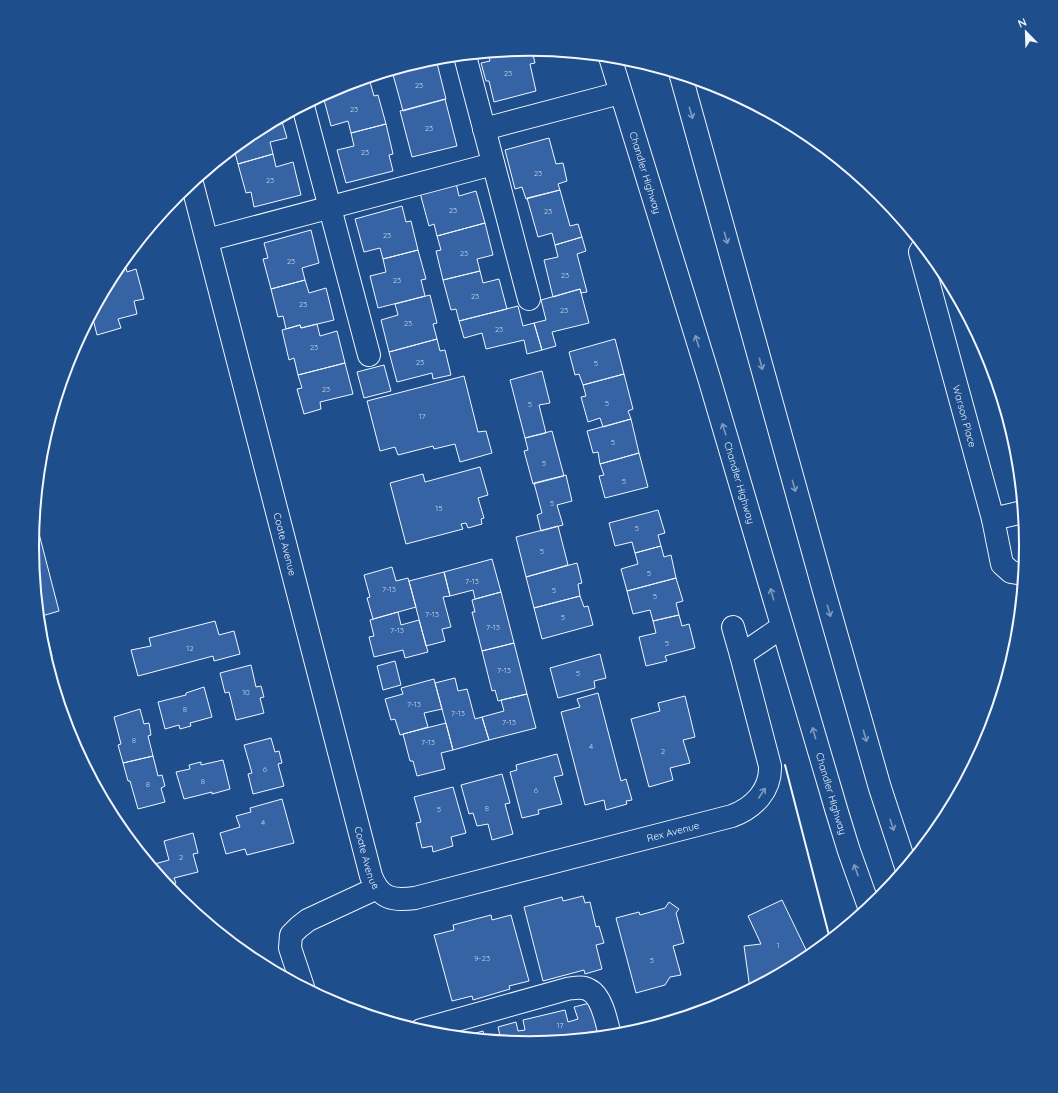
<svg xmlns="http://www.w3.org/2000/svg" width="1058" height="1093" viewBox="0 0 1058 1093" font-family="Quicksand,sans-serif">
  <rect width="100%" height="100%" fill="#1f4e8c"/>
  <path fill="#3563a3" stroke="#f2f6ff" d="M529,50H532L535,63L530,64L536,91L494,102L489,81H486L481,63L490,61L488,54Z
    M432,59H436L446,99L403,111L392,71Z
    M369,78L370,82L330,92L339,87Z
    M370,82L374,96L378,95L386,124L351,133L348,121L331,126L323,96L330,92Z
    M445,99L457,146L412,157L400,111Z
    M281,118L287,138L270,142L273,154L238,164L234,149L253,133Z
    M386,124L393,154L389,155L393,171L346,183L337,150L354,146L351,133Z
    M549,138L556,164L563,163L567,181L558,184L560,190L526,199L522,187L515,189L505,150Z
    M273,154L276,167L293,162L301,195L254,207L251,192L246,193L238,164Z
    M456,183L459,196L476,191L485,223L437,236L434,224L429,226L420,193Z
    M560,190L570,226L578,224L582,237L555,245L552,233L538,237L527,198Z
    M402,206L406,222L411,221L418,250L383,259L380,248L364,252L355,219Z
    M485,223L493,255L477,259L480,271L443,280L436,251L441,250L437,236Z
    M311,230L319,263L302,268L305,280L271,289L263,259L268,258L264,243Z
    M582,237L586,251L577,254L587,292L581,293L580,289L553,297L544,260L558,257L555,245Z
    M418,250L426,279L421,280L425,296L378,308L370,276L386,272L383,259Z
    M124,261L127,272L136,269L144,299L134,301L137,314L118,319L121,328L97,335L92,315L116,270Z
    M480,271L483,283L499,279L507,309L459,321L456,309L451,310L443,280Z
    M305,280L309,293L326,288L334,320L301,328L300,325L286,329L283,316L278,317L271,289Z
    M580,289L589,323L552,332L556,346L542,350L534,323L546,320L541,300Z
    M430,295L437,323L433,324L437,339L389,352L381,320L398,315L395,304Z
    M518,306L523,326L534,323L542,350L527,354L524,340L486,349L482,333L464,338L459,321Z
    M317,324L320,336L337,331L345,363L298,375L294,358L289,360L282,330L300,325L301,328Z
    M437,339L440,351L445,350L451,375L433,379L432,373L397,382L389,352Z
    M615,339L624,374L583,385L579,374L575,375L569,352Z
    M345,363L353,394L320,402L321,409L304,414L297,389L302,388L298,375Z
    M384,365L391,391L364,398L357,372Z
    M542,371L550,403L539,405L546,433L525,438L510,380Z
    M624,374L633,409L628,411L631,419L603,427L600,418L588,422L581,397L586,396L583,385Z
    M464,376L478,432L486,431L492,453L460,462L455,444L434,449L433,446L398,455L395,447L380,451L367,401Z
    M631,419L639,453L600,464L598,452L593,453L587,431Z
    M552,431L564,476L533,484L524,451L528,450L525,438Z
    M639,453L648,487L605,498L599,476L604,475L600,464Z
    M480,467L488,495L478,498L484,518L481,519L482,524L468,528L466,523L461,524L463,529L406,544L390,483L423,474L425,482Z
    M566,475L572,501L557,505L563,525L541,531L537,515L542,513L534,483Z
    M658,510L665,533L658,535L661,546L635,553L632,542L615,546L609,523Z
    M36,522L59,611L42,616L52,656L46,657L42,643L32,546L34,523Z
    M558,526L568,565L526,577L516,537Z
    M661,546L664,557L671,555L676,578L627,591L621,569L638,564L635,553Z
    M492,559L501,592L475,599L473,590L450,596L444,572Z
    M577,563L582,583L578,584L580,596L534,608L526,577Z
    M392,567L396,581L408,578L416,607L373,619L367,598L370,597L364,575Z
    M444,572L450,596L443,597L451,627L442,629L445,641L426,646L409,581Z
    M676,578L683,601L676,603L679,615L653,621L650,610L633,614L627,591Z
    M501,592L514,643L482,651L472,612H475L472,600Z
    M580,596L584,607L588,606L593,625L542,639L534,608Z
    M398,612L401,625L419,620L428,652L405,658L403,650L374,657L369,637L374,636L370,620Z
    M679,615L682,626L689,624L695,648L665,656L667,661L646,666L639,637L656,633L653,621Z
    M215,621L219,635L234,631L240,654L214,661L213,656L138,676L131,650L151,646L149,638Z
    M514,643L527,694L498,701L495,690L492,691L482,651Z
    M600,654L606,678L594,681L595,688L558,698L550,668Z
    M395,661L401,685L383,690L377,666Z
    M251,665L256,687L261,686L264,697L260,698L264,713L236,720L229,692L225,693L220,673Z
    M455,678L458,691L467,689L475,719L482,717L489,740L453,750L435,683Z
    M434,679L442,709L424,713L428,727L400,735L395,719L391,720L385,699L403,694L401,688Z
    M204,687L212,717L190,723L191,726L180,729L179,725L165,729L158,702L186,695V693Z
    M598,693L621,781L626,779L632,800L626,801L627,804L606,810L604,800L585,805L561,712L580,707L577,699Z
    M527,694L536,728L489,740L482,717L504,711L501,700Z
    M685,696L695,737L683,740L690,763L670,768L673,780L649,787L631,719L660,711L658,703Z
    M140,709L144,724L149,723L151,735L148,736L153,756L123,763L118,745L121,744L114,717Z
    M446,723L453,750L441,753L445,769L417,776L413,761H410L403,734Z
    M271,738L275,752L279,751L282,763L278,764L284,786L253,794L248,774L252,773L244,745Z
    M557,754L563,775L554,777L562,804L538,810L539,814L522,818L510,772L517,770L516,765Z
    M153,756L158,776L162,775L165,786L161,788L165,802L138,809L130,781H128L123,763Z
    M223,760L230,789L212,794V792L184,799L176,772L190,769L189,765L201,762V765Z
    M502,774L510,803L505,804L513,834L492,840L488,824L477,826L473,813L469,814L461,785Z
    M453,787L466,833L451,837L453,846L433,852L432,846L422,848L416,823L421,822L414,797Z
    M282,799L294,843L247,855L245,849L226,854L220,833L240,827L236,816L251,812L250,808Z
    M193,833L198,853L193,854L198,872L174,878L176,883L167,886L151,865L169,860L164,841Z
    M583,896L585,903L590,902L596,927L599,926L604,943L596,945L602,969L585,974L584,970L543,981L524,907L562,897L563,901Z
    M782,900L809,956L750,989L744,946L761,944L748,916Z
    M669,902L679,909L676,913L684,943L673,946L681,975L670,977L665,985L636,993L616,918L639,912L640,915L665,908Z
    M491,915L492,920L511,915L529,981L509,986L510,989L473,1000L472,996L452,1001L434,935L454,930L453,925Z
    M590,1003L599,1037L529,1043L488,1039L500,1036L498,1027L516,1022L518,1031L525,1030L523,1020L565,1010L568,1022L578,1019L574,1007Z
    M483,1031L485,1039L466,1037L465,1036Z"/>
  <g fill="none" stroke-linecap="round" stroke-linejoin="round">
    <g stroke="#f2f6ff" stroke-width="24">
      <g id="minor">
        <path d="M465,56L529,299"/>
        <path d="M303,106L369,355"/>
        <path d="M484,129L620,93"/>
        <path id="s1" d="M192,183L371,876C380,899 393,901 415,898L732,816C754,808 771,790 770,766L741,655L782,627"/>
        <path d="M207,240L493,164"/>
        <path id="s2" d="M923,247L920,252L993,519L1002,564L1011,572L1023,574"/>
        <path d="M993,519L1023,512"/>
        <path d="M733,627L741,655"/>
        <path d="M303,987L290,948L291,935L299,927L308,920L377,888"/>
        <path d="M421,1030L567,989C575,988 582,986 589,990C602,996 607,1023 610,1036"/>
      </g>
    </g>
    <g stroke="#f2f6ff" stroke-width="24">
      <g id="major">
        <path id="s3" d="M610,57L709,378L837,812L849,851L869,907"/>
        <path d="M681,76L824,591L880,788L906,867"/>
      </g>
    </g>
    <use href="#minor" stroke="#1f4e8c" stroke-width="22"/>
    <use href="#major" stroke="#1f4e8c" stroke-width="22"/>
    <path stroke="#f2f6ff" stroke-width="2" d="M785,765L830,939"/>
  </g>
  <defs><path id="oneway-shaft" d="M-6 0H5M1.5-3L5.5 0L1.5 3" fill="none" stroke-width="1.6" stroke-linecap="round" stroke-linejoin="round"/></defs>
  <g stroke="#7e9ac0">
    <use href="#oneway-shaft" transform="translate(691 113) rotate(74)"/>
    <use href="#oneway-shaft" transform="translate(726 238) rotate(74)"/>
    <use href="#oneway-shaft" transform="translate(697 341) rotate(-107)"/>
    <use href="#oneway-shaft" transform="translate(761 364) rotate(75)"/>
    <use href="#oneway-shaft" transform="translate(724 429) rotate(-107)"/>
    <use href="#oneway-shaft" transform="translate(794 486) rotate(74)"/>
    <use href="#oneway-shaft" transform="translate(772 594) rotate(-106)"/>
    <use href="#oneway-shaft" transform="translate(829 611) rotate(74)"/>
    <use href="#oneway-shaft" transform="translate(814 733) rotate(-106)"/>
    <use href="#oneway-shaft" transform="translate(865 736) rotate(74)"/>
    <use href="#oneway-shaft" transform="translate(762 793) rotate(-57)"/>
    <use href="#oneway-shaft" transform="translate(892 825) rotate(71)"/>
    <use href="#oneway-shaft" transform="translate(856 870) rotate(-110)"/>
  </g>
  <g text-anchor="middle" stroke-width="3" stroke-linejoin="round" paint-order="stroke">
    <g font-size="8" fill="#c3d1e8">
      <text x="508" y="76">23</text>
      <text x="419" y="88">23</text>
      <text x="354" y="112">23</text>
      <text x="429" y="131">23</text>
      <text x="365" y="155">23</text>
      <text x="538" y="176">23</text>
      <text x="270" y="183">23</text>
      <text x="453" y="213">23</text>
      <text x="548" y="214">23</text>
      <text x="387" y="238">23</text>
      <text x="464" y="256">23</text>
      <text x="291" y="264">23</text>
      <text x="565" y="278">23</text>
      <text x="397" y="283">23</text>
      <text x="475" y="299">23</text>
      <text x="303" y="307">23</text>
      <text x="564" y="313">23</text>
      <text x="408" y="326">23</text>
      <text x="499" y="332">23</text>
      <text x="314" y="350">23</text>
      <text x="420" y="365">23</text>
      <text x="596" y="366">5</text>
      <text x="326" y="392">23</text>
      <text x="607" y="406">5</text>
      <text x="530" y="407">5</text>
      <text x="422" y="419">17</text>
      <text x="613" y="445">5</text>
      <text x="544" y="466">5</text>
      <text x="624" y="484">5</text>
      <text x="552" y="506">5</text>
      <text x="439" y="511">15</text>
      <text x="637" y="531">5</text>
      <text x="542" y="554">5</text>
      <text x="649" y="576">5</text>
      <text x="472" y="584">7-13</text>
      <text x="389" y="592">7-13</text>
      <text x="554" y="593">5</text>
      <text x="655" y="599">5</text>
      <text x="432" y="617">7-13</text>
      <text x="563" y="620">5</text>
      <text x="493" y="630">7-13</text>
      <text x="397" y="633">7-13</text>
      <text x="667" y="646">5</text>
      <text x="190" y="651">12</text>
      <text x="504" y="673">7-13</text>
      <text x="578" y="676">5</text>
      <text x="246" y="695">10</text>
      <text x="414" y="707">7-13</text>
      <text x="185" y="712">8</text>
      <text x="458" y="716">7-13</text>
      <text x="509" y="725">7-13</text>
      <text x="134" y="743">8</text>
      <text x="428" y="745">7-13</text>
      <text x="591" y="749">4</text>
      <text x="663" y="754">2</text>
      <text x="265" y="772">6</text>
      <text x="203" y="784">8</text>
      <text x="148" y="787">8</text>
      <text x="536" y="793">6</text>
      <text x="487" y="811">8</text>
      <text x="439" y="812">5</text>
      <text x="263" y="825">4</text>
      <text x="181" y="860">2</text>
      <text x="778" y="948">1</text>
      <text x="482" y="961">9-23</text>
      <text x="652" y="963">5</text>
      <text x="560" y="1028">17</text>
    </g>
    <g font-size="10" fill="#f2f6ff" stroke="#1f4e8c">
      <text dy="4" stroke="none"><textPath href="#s3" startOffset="121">Chandler Highway</textPath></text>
      <text dy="4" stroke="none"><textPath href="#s2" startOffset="176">Warson Place</textPath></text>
      <text dy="4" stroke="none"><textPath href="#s3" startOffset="445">Chandler Highway</textPath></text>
      <text dy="4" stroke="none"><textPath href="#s1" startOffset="373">Coate Avenue</textPath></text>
      <text dy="4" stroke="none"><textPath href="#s3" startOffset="769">Chandler Highway</textPath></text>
      <text dy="4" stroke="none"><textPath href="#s1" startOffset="1037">Rex Avenue</textPath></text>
      <text dy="4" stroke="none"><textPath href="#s1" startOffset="697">Coate Avenue</textPath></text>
    </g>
  </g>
  <path d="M0 0H1058V1093H0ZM39 546a490 490 0 1 1 980 0a490 490 0 1 1-980 0Z" fill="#1f4e8c" fill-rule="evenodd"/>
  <path fill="none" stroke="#f2f6ff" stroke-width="2" d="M39 546a490 490 0 1 1 980 0a490 490 0 1 1-980 0Z"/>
  <g transform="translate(1026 32) rotate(337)" stroke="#1f4e8c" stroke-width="3" paint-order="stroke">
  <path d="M0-3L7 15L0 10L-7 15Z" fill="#f2f6ff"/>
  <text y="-6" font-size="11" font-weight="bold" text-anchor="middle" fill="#f2f6ff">N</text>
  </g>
</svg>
